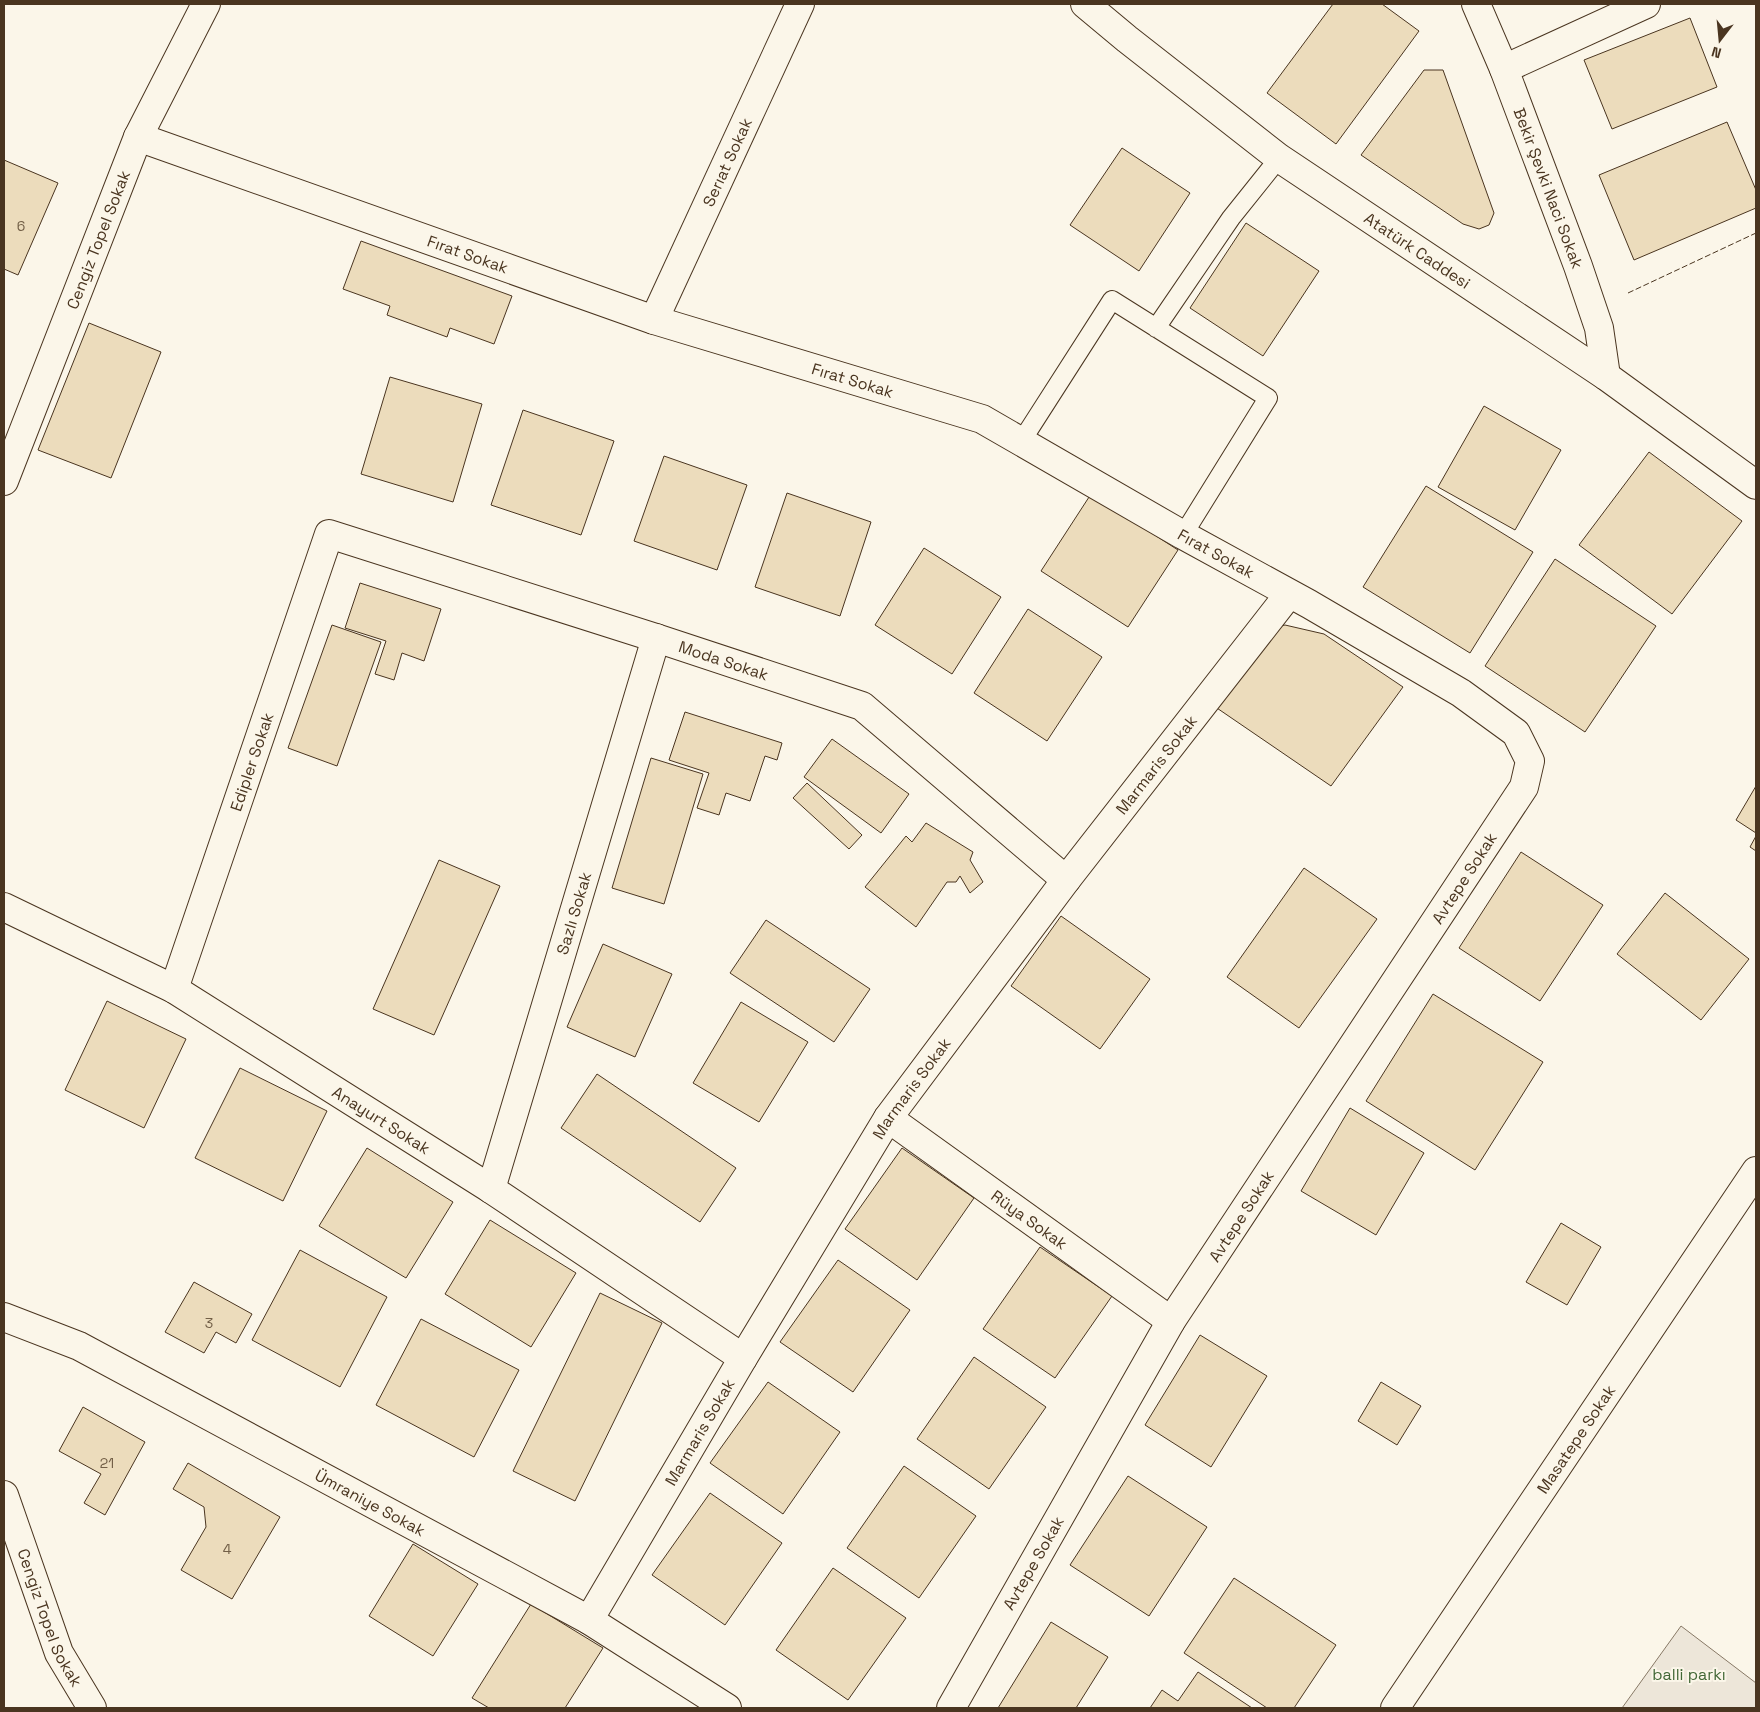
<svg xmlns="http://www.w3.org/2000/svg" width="1760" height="1712" viewBox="0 0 1760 1712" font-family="'Space Grotesk',sans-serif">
  <rect width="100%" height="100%" fill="#fbf6e9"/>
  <path fill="#ede6d9" stroke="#887966" d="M1681,1626L1756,1683V1708H1622Z"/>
  <path fill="#ecdcbc" stroke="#4a3520" d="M1333,4H1382L1419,31L1336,144L1267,93Z
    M1690,18L1717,87L1612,129L1584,60Z
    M1424,70H1443L1494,213L1489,225L1479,229L1463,224L1361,155Z
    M1727,122L1756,190V208L1634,260L1599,175Z
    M1122,148L1190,193L1139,271L1070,225Z
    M4,160L58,183L18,275L4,269Z
    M1246,223L1319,271L1263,356L1190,308Z
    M361,241L512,296L494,344L450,328L447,337L387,315L390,306L343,289Z
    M89,323L161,352L111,478L38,450Z
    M390,377L482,404L453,502L361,474Z
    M1484,406L1561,450L1515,530L1438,487Z
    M523,410L614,441L581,535L491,505Z
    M1649,452L1742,521L1672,614L1579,545Z
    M664,456L747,485L717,570L634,541Z
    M1426,486L1533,552L1470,653L1363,587Z
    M787,493L871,522L840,616L755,587Z
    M1091,494L1178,550L1128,627L1041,571Z
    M924,548L1001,597L952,674L875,625Z
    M1555,559L1656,626L1585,732L1485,666Z
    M360,583L441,609L424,661L402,653L394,680L375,674L386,641L345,628Z
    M1028,609L1102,657L1047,741L974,693Z
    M332,625L381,642L337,766L288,748Z
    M1285,625L1324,634L1403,687L1331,786L1211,704L1273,628Z
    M685,712L782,743L777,760L765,756L750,801L726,793L719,815L697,808L709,773L669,760Z
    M832,739L909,794L881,833L804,777Z
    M651,758L703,774L664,904L612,888Z
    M807,783L862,835L849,849L793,798Z
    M1756,786V833L1736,820Z
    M926,823L973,852L970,860L983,882L970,893L960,876L956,882H947L916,927L865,887L906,836L912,842Z
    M1756,836V851L1750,847Z
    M1521,852L1603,905L1540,1001L1459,948Z
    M439,860L500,886L434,1035L373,1009Z
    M1304,868L1377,919L1299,1028L1227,977Z
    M1665,893L1749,959L1701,1020L1617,954Z
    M1061,916L1150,979L1100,1049L1011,986Z
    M766,920L870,989L834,1042L730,973Z
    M603,944L672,974L635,1057L567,1027Z
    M1433,994L1543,1062L1475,1170L1366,1101Z
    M107,1001L186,1039L144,1128L65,1090Z
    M741,1002L808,1042L759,1122L693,1083Z
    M240,1068L327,1111L283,1201L195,1158Z
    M597,1074L736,1168L700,1222L561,1128Z
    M1350,1108L1424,1153L1376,1235L1301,1191Z
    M367,1148L453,1202L406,1278L319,1226Z
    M902,1148L974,1198L917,1280L845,1229Z
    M490,1220L576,1273L531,1347L445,1294Z
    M1561,1223L1601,1247L1567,1305L1526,1282Z
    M1040,1247L1112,1296L1055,1378L983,1329Z
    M300,1250L387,1297L340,1387L252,1340Z
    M838,1260L910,1310L853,1392L780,1342Z
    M194,1282L252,1314L236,1343L216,1332L204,1353L165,1332Z
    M600,1293L662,1323L575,1501L513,1471Z
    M421,1319L519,1370L474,1457L376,1405Z
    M1200,1335L1267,1376L1211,1467L1145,1425Z
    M974,1357L1046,1407L989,1489L917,1439Z
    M768,1382L840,1432L783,1514L710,1463Z
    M1381,1382L1421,1406L1397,1445L1358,1421Z
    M83,1407L145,1442L105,1515L84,1503L101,1474L59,1451Z
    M188,1463L280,1517L232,1599L181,1570L206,1527L204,1507L173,1489Z
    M904,1466L976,1516L919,1598L847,1548Z
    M1128,1476L1207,1527L1149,1616L1070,1565Z
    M710,1493L782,1543L725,1625L652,1575Z
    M413,1544L478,1584L433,1656L369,1616Z
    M833,1568L906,1618L848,1700L776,1650Z
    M1234,1578L1336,1645L1294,1708H1267L1184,1653Z
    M531,1604L603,1648L565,1708H489L472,1698Z
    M1051,1622L1108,1657L1076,1708H998Z
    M1198,1672L1252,1708H1150L1162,1690L1178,1701Z"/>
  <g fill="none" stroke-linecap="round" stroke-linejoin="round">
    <g stroke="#4a3520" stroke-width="20">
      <path id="service" d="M1156,328L1231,218L1279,158
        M1021,442L1112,300L1268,398L1183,535"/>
    </g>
    <g stroke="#4a3520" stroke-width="30">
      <g id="minor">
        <path d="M1504,69L1646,4"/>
        <path id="s1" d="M138,137L654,320L982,419L1183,535L1309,604L1461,693L1516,733L1530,761L1524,787L1171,1321L951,1708"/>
        <path id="s2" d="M654,320L800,4"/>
        <path id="s3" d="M4,481L138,137L206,4"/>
        <path id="s4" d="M4,907L174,989L491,1189L743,1358"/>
        <path id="s5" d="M174,989L329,534L656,638L862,706L1066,880"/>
        <path id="s6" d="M888,1118L1171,1321"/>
        <path id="s7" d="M491,1189L656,638"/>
        <path id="s8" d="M4,1317L79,1346L589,1620L727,1708"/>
        <path id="s9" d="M4,1495L59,1653L92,1708"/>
        <path id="s10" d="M589,1620L743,1358L888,1118L1066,880L1289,594"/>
        <path id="s11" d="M1395,1708L1756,1171"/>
      </g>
    </g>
    <g stroke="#4a3520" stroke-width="30">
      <g id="tertiary">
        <path id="s12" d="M1476,4L1504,69L1578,266L1599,328L1606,376"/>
      </g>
    </g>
    <g stroke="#4a3520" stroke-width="30">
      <g id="secondary">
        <path id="s13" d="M1085,4L1127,39L1279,158L1606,376L1756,485"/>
      </g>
    </g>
    <use href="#service" stroke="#fbf6e9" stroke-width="18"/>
    <use href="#minor" stroke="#fbf6e9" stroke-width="28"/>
    <use href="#tertiary" stroke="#fbf6e9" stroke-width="28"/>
    <use href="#secondary" stroke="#fbf6e9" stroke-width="28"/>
    <path stroke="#4a3520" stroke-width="1" stroke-dasharray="6 2.5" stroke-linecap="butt" d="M1628,293L1756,233"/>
  </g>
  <g text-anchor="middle" stroke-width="4" stroke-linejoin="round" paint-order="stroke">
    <g font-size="14" fill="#725f47">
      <text x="21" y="231">6</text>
      <text x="209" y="1328">3</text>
      <text x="107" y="1468">21</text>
      <text x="227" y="1554">4</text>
    </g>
    <g font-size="16" fill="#4a3520" stroke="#fbf6e9">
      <text dy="6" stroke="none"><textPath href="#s2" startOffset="174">Serıat Sokak</textPath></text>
      <text dy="6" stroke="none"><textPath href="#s12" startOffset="198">Bekir Şevki Naci Sokak</textPath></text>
      <text dy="6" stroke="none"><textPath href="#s3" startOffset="259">Cengiz Topel Sokak</textPath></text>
      <text dy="6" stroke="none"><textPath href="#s13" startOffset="414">Atatürk Caddesi</textPath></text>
      <text dy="6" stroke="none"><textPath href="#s1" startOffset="350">Fırat Sokak</textPath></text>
      <text dy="6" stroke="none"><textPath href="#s1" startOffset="755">Fırat Sokak</textPath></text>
      <text dy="6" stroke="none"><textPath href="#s1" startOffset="1160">Fırat Sokak</textPath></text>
      <text dy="6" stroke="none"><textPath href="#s5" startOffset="895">Moda Sokak</textPath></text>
      <text dy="6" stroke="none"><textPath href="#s5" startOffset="240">Edipler Sokak</textPath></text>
      <text dy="6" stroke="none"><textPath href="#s10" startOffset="1028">Marmaris Sokak</textPath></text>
      <text transform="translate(1464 878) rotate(-57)" y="6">Avtepe Sokak</text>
      <text dy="6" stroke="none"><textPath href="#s7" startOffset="288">Sazlı Sokak</textPath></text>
      <text dy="6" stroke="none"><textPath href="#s10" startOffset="622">Marmaris Sokak</textPath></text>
      <text dy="6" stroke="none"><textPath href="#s4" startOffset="434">Anayurt Sokak</textPath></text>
      <text transform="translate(1241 1216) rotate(-57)" y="6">Avtepe Sokak</text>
      <text dy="6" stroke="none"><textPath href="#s6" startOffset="174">Rüya Sokak</textPath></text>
      <text dy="6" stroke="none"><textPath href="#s10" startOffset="218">Marmaris Sokak</textPath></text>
      <text dy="6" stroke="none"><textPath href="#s11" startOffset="324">Masatepe Sokak</textPath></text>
      <text dy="6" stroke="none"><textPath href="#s8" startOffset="411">Ümraniye Sokak</textPath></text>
      <text transform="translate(1033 1563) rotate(-60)" y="6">Avtepe Sokak</text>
      <text dy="6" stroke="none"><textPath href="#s9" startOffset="131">Cengiz Topel Sokak</textPath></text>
    </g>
    <g font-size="16" fill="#436837" stroke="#fbf6e9">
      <text x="1689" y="1680">balli parkı</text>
    </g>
  </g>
  <rect width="1760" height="1712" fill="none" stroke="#4a3520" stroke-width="10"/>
  <g transform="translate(1720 40) rotate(196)" stroke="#fbf6e9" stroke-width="4" paint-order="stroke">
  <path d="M0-4L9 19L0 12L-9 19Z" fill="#4a3520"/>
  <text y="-8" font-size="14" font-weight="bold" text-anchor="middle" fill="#4a3520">N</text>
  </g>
</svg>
